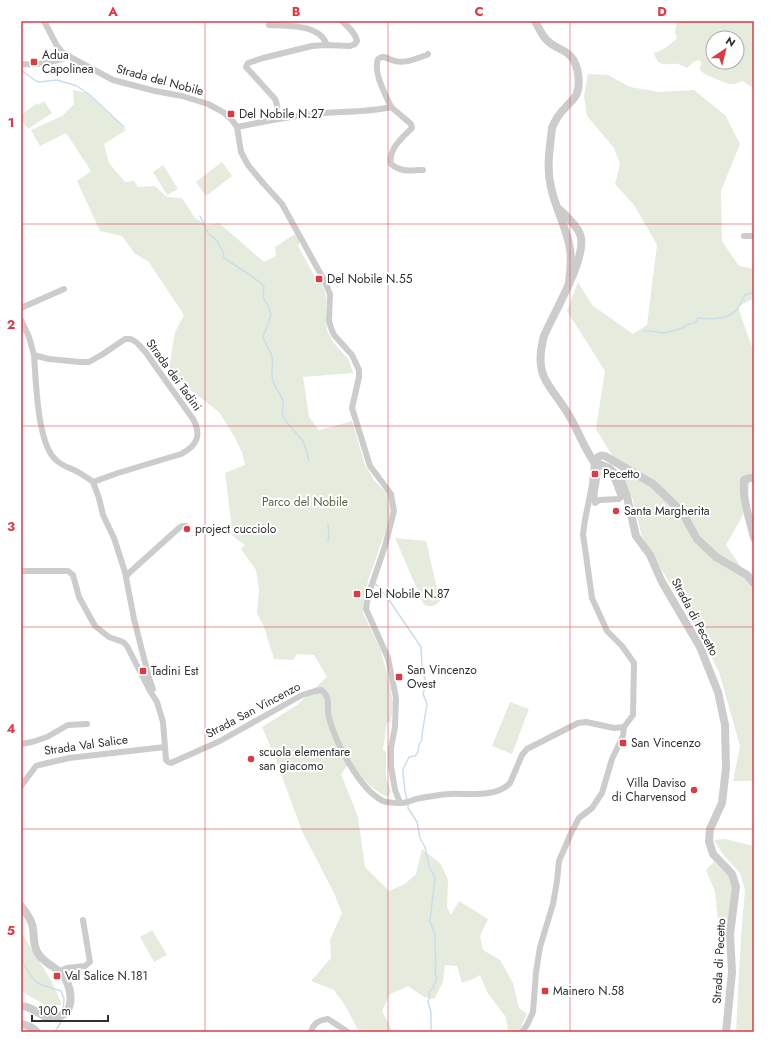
<svg xmlns="http://www.w3.org/2000/svg" width="775" height="1053" viewBox="0 0 775 1053" font-family="Jost,sans-serif">
  <rect width="100%" height="100%" fill="#fff"/>
  <path fill="#e5ebdd" fill-rule="evenodd" d="M677,21H754V88L742,81L735,84H729L706,75L700,70V67L701,64V61L698,60L695,61L687,68C685,67 681,65 678,64C667,62 659,70 654,53C664,50 670,45 677,38L675,32ZM713,38H737V62H713Z
    M588,74L608,75L630,87L659,92L694,90L725,115L740,144L721,191L722,241L739,266L754,269V298L738,307L754,353V474L750,475L747,508L726,545L754,586V703L753,704L754,707V781H733L740,746L719,672L693,622L642,537L633,500L612,455L596,429L605,371L567,311L578,282L592,305L633,334L647,325L657,245L634,205L615,184L620,164L614,148L587,116L584,96Z
    M73,90L87,93L126,130L104,144L109,163L125,182L134,181L138,187L155,186L167,197L182,198L195,218L206,225L219,223L264,262L276,256L275,247L295,234L300,241L298,246L316,279L319,278L325,292L326,298V319L327,330L333,342L349,360L353,373L303,377L309,417L319,430L352,421L365,465L374,480L389,496L391,505L390,518L368,581L364,599L363,613L380,648L390,684L393,703L391,722H387L383,750L386,752V778L391,791L388,797C375,792 357,775 350,762L341,774L358,817L365,867L389,891L405,884L416,874L422,849L441,864L448,880L447,907L451,915L459,901L488,919L480,936L483,950L500,960L513,983L519,1008L527,1014L519,1032H508L506,1017L487,992L480,975L473,979L462,983L457,966L445,965L443,982L434,999L424,997L408,986L390,994L382,1011L393,1032H359L346,1007L334,990L311,981L331,958L330,940L342,913L334,893L302,831L276,760L262,727L297,705L327,677L314,655L297,654L293,660L274,659L264,627L257,613L259,590L256,570L241,549L245,545L233,536L225,473L245,465L242,452L234,436L219,412L192,391L169,368L175,332L184,315L148,261L135,254L122,236L100,231L77,181L91,171L66,133L40,146L31,130L62,116L74,104Z
    M44,101L52,113L28,129L21,119V115L37,103L38,105Z
    M222,162L232,176L206,196L196,182Z
    M163,165L178,189L167,195L153,172Z
    M395,538L426,541L440,601C436,606 431,607 424,605Z
    M510,702L529,709L512,754L492,746Z
    M725,839L754,846V1032H736L741,937L745,890L740,873L722,853L714,840Z
    M714,862L729,876L734,888L730,971L726,925L718,920L715,892L706,870Z
    M152,930L167,955L154,962L140,937Z
    M21,932L52,982L62,1005H45L21,991Z"/>
  <g fill="none" stroke-linecap="round" stroke-linejoin="round">
    <path stroke="#cadeea" stroke-width="1.5" d="M21,70L36,81L40,82L57,80L77,86L90,95L124,127
      M200,216L208,233L217,241L223,252L224,258L253,277L264,286L263,297L268,306L271,315L263,337C265,344 270,349 272,357C274,365 270,373 273,381C275,388 281,394 283,401C284,406 281,411 283,416C288,426 296,432 302,440C306,446 307,454 309,461
      M644,331H650L665,333L682,328L689,324L695,323L698,318L710,319L726,317L737,310L745,295L754,292
      M328,524L329,537L328,541
      M375,583L387,597L421,647L422,665L426,684L423,694L427,704L422,734V739L419,745L418,752L415,756L409,757L403,769V774L405,791L407,800
      M408,803V808L417,822L420,838L425,847L429,866L435,877L430,921L433,930L435,934C434,947 437,960 435,974L437,977L433,988L429,992L430,996L428,1001L431,1013V1032
      M21,956C24,966 31,979 40,984C47,987 55,989 61,991L64,999L63,1010
      M55,1032L62,1020"/>
    <path stroke="#ccc" stroke-width="6" d="M44,21L57,46L62,52L72,58L113,80L155,91L182,96L208,104L223,112L232,120L237,127L241,152L248,165L263,183L282,204L324,280L330,294L329,321L331,328L334,335L352,355L359,370V377L352,408L370,466L391,494L394,511L385,546L368,596L366,609L388,658L396,698L395,727L391,748V766L395,790L400,803
      M269,25C286,26 318,24 326,43L325,45
      M49,61C55,57 56,53 57,46
      M21,64C38,65 54,62 69,57
      M391,107C385,93 373,73 378,59C384,54 388,60 395,61C405,64 417,58 427,55L428,54
      M273,120C277,111 279,108 275,99L246,67L248,63L263,58L312,46L325,45L350,46L355,44L357,41C355,32 348,27 342,21
      M237,127C262,122 286,117 311,114C337,111 365,113 391,107L411,124L412,128C403,137 388,149 391,164C402,173 410,170 423,170
      M744,236H754
      M21,308L64,289
      M21,320L29,337L34,355L49,359L80,362H89L103,354L125,339H131L136,342L140,346L147,354L156,367L193,419C202,435 197,446 181,454L118,473L93,482L99,498L103,515L114,538L125,572L134,619L149,678L153,689
      M34,355C36,380 37,444 56,460C62,466 70,468 78,472C83,475 88,478 93,482
      M597,467C600,479 592,491 595,503L599,500L619,499L621,497L615,481L610,470
      M21,571H68L73,575L79,597L90,617L95,626L109,637L123,642L127,646L150,691L157,702L163,722L166,760L168,762L171,763L220,741L302,695L315,691L321,690C332,698 326,707 329,718C336,743 359,789 383,801C388,803 396,803 401,803C406,803 411,801 416,799C426,797 438,795 449,794C467,793 496,798 510,783L522,755L527,749L578,723L586,722L614,728L624,727
      M126,577L129,573L179,528L182,526H186
      M21,744L32,742L47,737L68,725L87,724
      M21,786L36,766L39,765L69,758L165,747
      M60,971L67,968L85,966L90,962L83,920
      M311,1032C313,1023 319,1020 328,1019L348,1032
      M522,1032L527,1025L533,1012L536,972L540,947L553,904L557,881L559,861L572,831L579,818L592,808L602,793L612,759L623,736L624,727L633,715L634,663L622,646L607,631L592,598L583,534L585,520L592,485L594,462"/>
    <path stroke="#ccc" stroke-width="8" d="M535,21C539,28 542,37 549,42C554,47 562,49 567,53C578,60 581,82 577,93C575,99 569,103 565,108C559,114 555,120 552,128C550,148 546,168 551,187C555,208 567,228 570,249C572,261 570,272 569,283
      M558,208C566,216 576,224 580,234C589,255 553,314 544,336C532,381 553,385 571,419C579,433 585,449 594,462
      M594,462L609,468L620,478L627,497L636,536L650,555L662,582L700,647L718,692L725,725L726,768L722,803L710,829L709,841L713,854L732,874L736,887L730,934L732,972L726,1032
      M594,462C597,458 599,454 605,456L653,484L682,512L697,539L716,557L747,575L754,583
      M754,478H750L744,480C742,500 750,519 754,538
      M21,906C25,911 30,918 32,924C35,935 32,947 40,956C48,966 58,967 65,978C72,991 75,1012 58,1017C55,1018 52,1018 49,1018C39,1015 32,1006 21,1006
      M21,1024C28,1025 32,1027 37,1032"/>
  </g>
  <path fill="none" stroke="#dc3b46" stroke-width="1" stroke-opacity="0.55" d="M205,21V1032M388,21V1032M570,21V1032M21,224H754M21,426H754M21,627H754M21,829H754"/>
  <g fill="#dc3b46" stroke="#fff" stroke-width="1.5">
    <rect x="30" y="58" width="8" height="8" rx="2"/>
    <rect x="227" y="110" width="8" height="8" rx="2"/>
    <rect x="315" y="275" width="8" height="8" rx="2"/>
    <rect x="591" y="470" width="8" height="8" rx="2"/>
    <circle cx="616" cy="511" r="4"/>
    <circle cx="187" cy="529" r="4"/>
    <rect x="353" y="590" width="8" height="8" rx="2"/>
    <rect x="139" y="667" width="8" height="8" rx="2"/>
    <rect x="395" y="673" width="8" height="8" rx="2"/>
    <rect x="619" y="739" width="8" height="8" rx="2"/>
    <circle cx="251" cy="759" r="4"/>
    <circle cx="694" cy="790" r="4"/>
    <rect x="53" y="972" width="8" height="8" rx="2"/>
    <rect x="541" y="987" width="8" height="8" rx="2"/>
  </g>
  <g text-anchor="middle" stroke-width="4" stroke-linejoin="round" paint-order="stroke">
    <g font-size="12" fill="#2f2f2f" stroke="#fff" text-anchor="start">
      <text x="42" y="59">Adua<tspan x="42" dy="14">Capolinea</tspan></text>
      <text x="239" y="118">Del Nobile N.27</text>
      <text x="327" y="283">Del Nobile N.55</text>
      <text x="603" y="478">Pecetto</text>
      <text x="624" y="515">Santa Margherita</text>
      <text x="195" y="533">project cucciolo</text>
      <text x="365" y="598">Del Nobile N.87</text>
      <text x="407" y="674">San Vincenzo<tspan x="407" dy="14">Ovest</tspan></text>
      <text x="151" y="675">Tadini Est</text>
      <text x="631" y="747">San Vincenzo</text>
      <text x="259" y="756">scuola elementare<tspan x="259" dy="14">san giacomo</tspan></text>
      <text x="686" y="787" text-anchor="end">Villa Daviso<tspan x="686" dy="14">di Charvensod</tspan></text>
      <text x="65" y="980">Val Salice N.181</text>
      <text x="553" y="995">Mainero N.58</text>
    </g>
    <g font-size="12" fill="#2f2f2f" stroke="#fff">
      <text transform="translate(160 80) rotate(15)" y="4">Strada del Nobile</text>
      <text transform="translate(174 375) rotate(54)" y="4">Strada dei Tadini</text>
      <text transform="translate(695 617) rotate(62)" y="4">Strada di Pecetto</text>
      <text transform="translate(253 710) rotate(-28)" y="4">Strada San Vincenzo</text>
      <text transform="translate(86 745) rotate(-8)" y="4">Strada Val Salice</text>
      <text transform="translate(719 961) rotate(-87)" y="4">Strada di Pecetto</text>
    </g>
    <g font-size="12" fill="#52683e" stroke="#fff">
      <text x="305" y="506">Parco del Nobile</text>
    </g>
  </g>
  <rect width="775" height="1053" fill="none" stroke="#ffffff" stroke-width="44"/>
  <g transform="translate(725 50) rotate(35)"><circle r="19" fill="#ffffff" stroke="#acacac"/>
  <path d="M0-3L7 15L0 10L-7 15Z" fill="#dc3b46"/>
  <text y="-6" font-size="11" font-weight="bold" text-anchor="middle" fill="#2f2f2f">N</text>
  </g>
  <path d="M32 1015v6h76v-6" fill="none" stroke="#2f2f2f" stroke-width="2"/>
  <text x="38" y="1015" font-size="12" fill="#2f2f2f" stroke="#ffffff" stroke-width="3" paint-order="stroke">100 m</text>
  <rect x="22" y="22" width="731" height="1009" fill="none" stroke="#dc3b46" stroke-width="1.5"/>
  <g font-size="13" text-anchor="middle" font-weight="bold" fill="#dc3b46">
    <text x="113" y="16">A</text>
    <text x="296" y="16">B</text>
    <text x="479" y="16">C</text>
    <text x="662" y="16">D</text>
    <text x="11" y="127">1</text>
    <text x="11" y="329">2</text>
    <text x="11" y="531">3</text>
    <text x="11" y="733">4</text>
    <text x="11" y="935">5</text>
  </g>
</svg>
